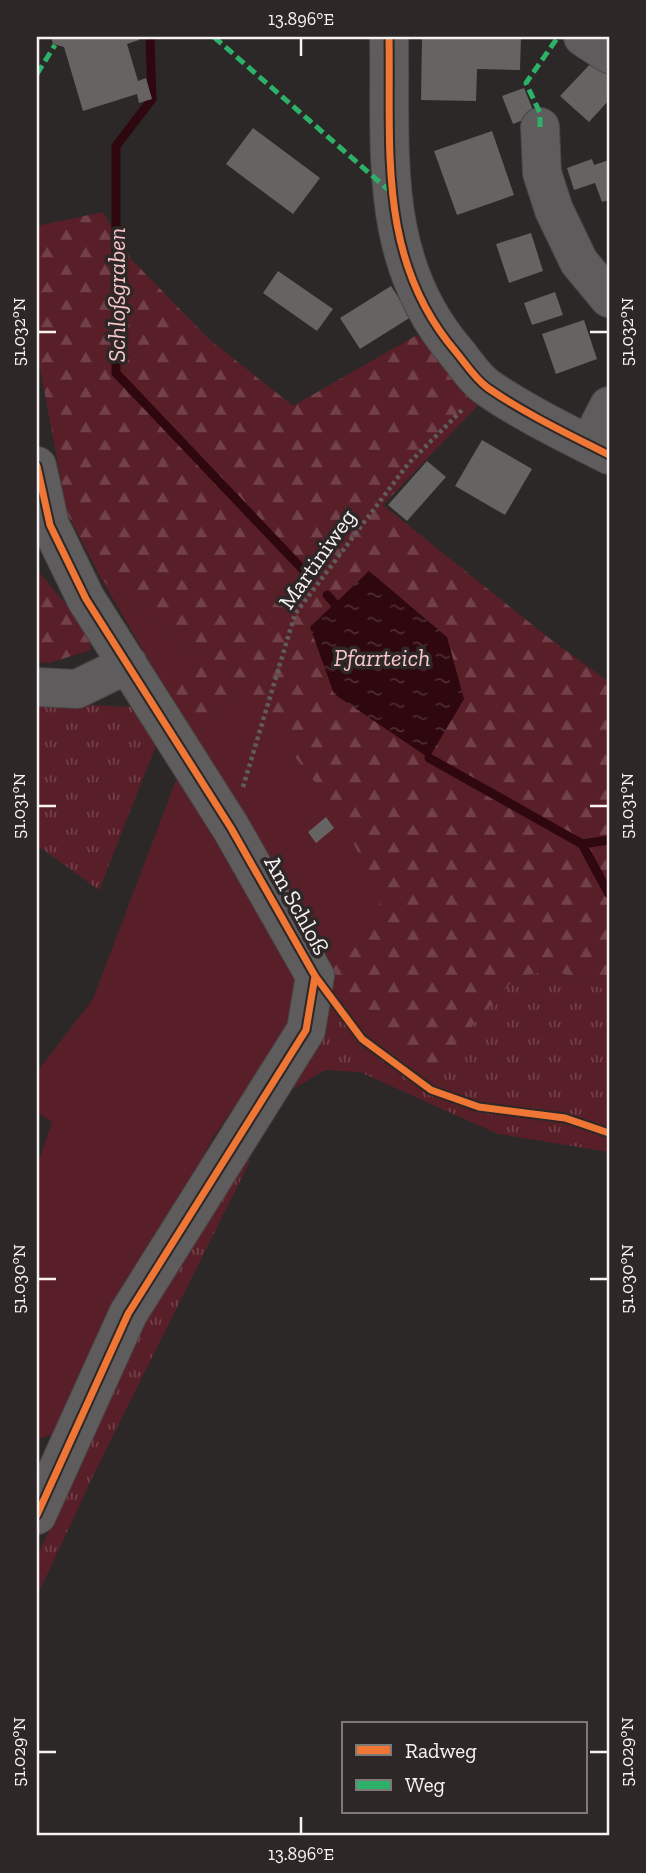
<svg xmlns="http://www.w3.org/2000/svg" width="646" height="1873" viewBox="0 0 646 1873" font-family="'Zilla Slab',serif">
  <defs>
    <pattern id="grass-tufts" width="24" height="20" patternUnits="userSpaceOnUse" patternTransform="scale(1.75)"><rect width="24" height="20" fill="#591f29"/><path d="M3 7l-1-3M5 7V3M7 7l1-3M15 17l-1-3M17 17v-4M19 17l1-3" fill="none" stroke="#724048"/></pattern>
    <pattern id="forest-firs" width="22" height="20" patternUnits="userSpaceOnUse" patternTransform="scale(1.75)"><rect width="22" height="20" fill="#591f29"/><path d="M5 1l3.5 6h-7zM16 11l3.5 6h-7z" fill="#724048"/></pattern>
    <pattern id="water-ripples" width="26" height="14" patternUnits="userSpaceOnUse" patternTransform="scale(1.75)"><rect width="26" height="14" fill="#2f070f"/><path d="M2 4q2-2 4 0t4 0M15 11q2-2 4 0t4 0" fill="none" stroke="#4e2c32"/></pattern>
  </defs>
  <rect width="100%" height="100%" fill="#2c2828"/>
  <path fill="url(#grass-tufts)" d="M37,703L134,707L161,733L99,890L37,845Z
    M553,970L609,991V1152L498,1134L360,1072L325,1070L293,1089L323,1030L332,996L431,1071L516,977Z
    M241,1155L250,1161L95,1472L37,1596V1557L163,1280Z"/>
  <path fill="url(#forest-firs)" fill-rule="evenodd" d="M103,212L131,259L209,339L293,406L417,335L480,403L383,505L554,642L609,682V991L553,970L516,977L431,1072L332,996L331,972L240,687L193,740L165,688L197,656L102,580L67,513L37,351V226ZM369,572L335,694L310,627Z
    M37,570L87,629L91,650L49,663L37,662Z"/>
  <path fill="#591f29" d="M102,580L198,657L165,688Z
    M240,687L332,804L383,898L331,972L193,740Z
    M181,767L297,974L295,1018L214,1136L55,1434L37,1439V1166L52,1122L37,1112V1072L93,999Z"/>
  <path fill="url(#water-ripples)" d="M369,571L447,637L464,699L429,758L334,694L310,627Z"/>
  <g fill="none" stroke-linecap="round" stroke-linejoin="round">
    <path stroke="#2f070f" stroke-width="9" d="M150,37L152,99L116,146V373L306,573
      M327,595L335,604
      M429,758L582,844L609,894
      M582,844L609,840"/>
  </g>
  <path fill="#666363" d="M51,37H138L139,40L127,44L138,81L146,78L152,99L139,103L137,94L83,111L64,47L53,44Z
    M422,37H521L520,70L477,69L476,101L421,100Z
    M594,60L609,74V100L589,122L560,96Z
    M524,88L535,115L513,124L502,96Z
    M253,128L320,178L293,214L226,164Z
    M492,131L514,195L457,215L434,151Z
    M592,159L594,165L609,160V200L602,202L595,183L574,190L567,168Z
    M531,233L543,271L509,283L496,244Z
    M278,271L333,309L317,331L263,293Z
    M391,286L411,317L360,349L340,318Z
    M555,292L563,315L532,325L524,303Z
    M584,320L597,359L556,374L542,334Z
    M482,440L532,469L505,515L455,486Z
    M427,461L446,477L407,521L388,505Z
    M326,817L334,828L316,843L308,832Z"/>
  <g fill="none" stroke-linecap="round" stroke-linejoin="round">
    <g stroke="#484545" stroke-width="40">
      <path id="minor" d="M389,37C391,150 377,260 456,352C466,364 475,379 488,388C524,413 570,435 609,455
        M583,37L609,54
        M540,127L542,173L554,210L579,262L609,298
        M589,445L609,406
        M37,466L50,525L86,599L231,828L315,976L306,1030L128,1314L37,1515
        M37,687L77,689L128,664"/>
    </g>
    <path stroke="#5e5c5c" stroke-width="4.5" stroke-dasharray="3.5 3.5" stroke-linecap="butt" d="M243,787L295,614L408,464L463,409"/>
    <use href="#minor" stroke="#5e5c5d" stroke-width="38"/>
    <path stroke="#2db169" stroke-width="5" stroke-dasharray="10 5" stroke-linecap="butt" d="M214,37L392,193
      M37,74L55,45
      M540,127V113L526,83L558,37"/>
    <g stroke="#2d2727" stroke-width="11">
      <path id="cycleway" d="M389,37C391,150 377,260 456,352C466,364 475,379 488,388C524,413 570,435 609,455
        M37,466L50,525L86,599L231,828L315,976L362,1039L431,1090L479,1107L565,1118L609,1133
        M37,1515L128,1314L306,1030L315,976"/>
    </g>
    <use href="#cycleway" stroke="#f07635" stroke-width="7"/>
  </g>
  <path fill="none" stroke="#f7f3f3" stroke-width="2.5" d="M301,38V56M38,332H56M590,332H608M38,806H56M590,806H608M38,1279H56M590,1279H608M38,1752H56M590,1752H608M301,1817V1834"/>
  <g text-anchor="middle" stroke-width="7" stroke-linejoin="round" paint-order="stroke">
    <g font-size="23" fill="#f7f3f3" stroke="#2d2727">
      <text transform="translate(317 559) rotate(-55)" y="8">Martiniweg</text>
      <text transform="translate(297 905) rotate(61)" y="8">Am Schloß</text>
    </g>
    <g font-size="24" font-style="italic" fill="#f9c6c9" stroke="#2d2727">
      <text transform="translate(117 295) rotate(-90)" y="8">Schloßgraben</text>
      <text x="382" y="666">Pfarrteich</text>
    </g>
  </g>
  <rect width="646" height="1873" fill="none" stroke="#2d2727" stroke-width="77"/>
  <rect x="342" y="1722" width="245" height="91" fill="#2d2727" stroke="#7e7979" stroke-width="2"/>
  <rect x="356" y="1745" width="35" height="10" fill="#f07635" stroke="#7e7979" stroke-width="2"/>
  <text x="405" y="1758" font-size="21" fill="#f7f3f3">Radweg</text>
  <rect x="356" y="1780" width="35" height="10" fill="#2db169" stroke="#7e7979" stroke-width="2"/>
  <text x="405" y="1792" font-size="21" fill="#f7f3f3">Weg</text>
  <rect x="38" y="38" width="570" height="1796" fill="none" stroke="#f7f3f3" stroke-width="2.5"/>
  <g font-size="18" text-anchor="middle" fill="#f7f3f3">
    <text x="301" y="25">13.896°E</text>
    <text transform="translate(19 332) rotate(-90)" y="6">51.032°N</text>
    <text transform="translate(627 332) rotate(-90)" y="6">51.032°N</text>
    <text transform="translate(19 806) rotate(-90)" y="6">51.031°N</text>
    <text transform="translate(627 806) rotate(-90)" y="6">51.031°N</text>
    <text transform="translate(19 1279) rotate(-90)" y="6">51.030°N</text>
    <text transform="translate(627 1279) rotate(-90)" y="6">51.030°N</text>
    <text transform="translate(19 1752) rotate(-90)" y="6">51.029°N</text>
    <text transform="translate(627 1752) rotate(-90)" y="6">51.029°N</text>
    <text x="301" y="1860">13.896°E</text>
  </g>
</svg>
